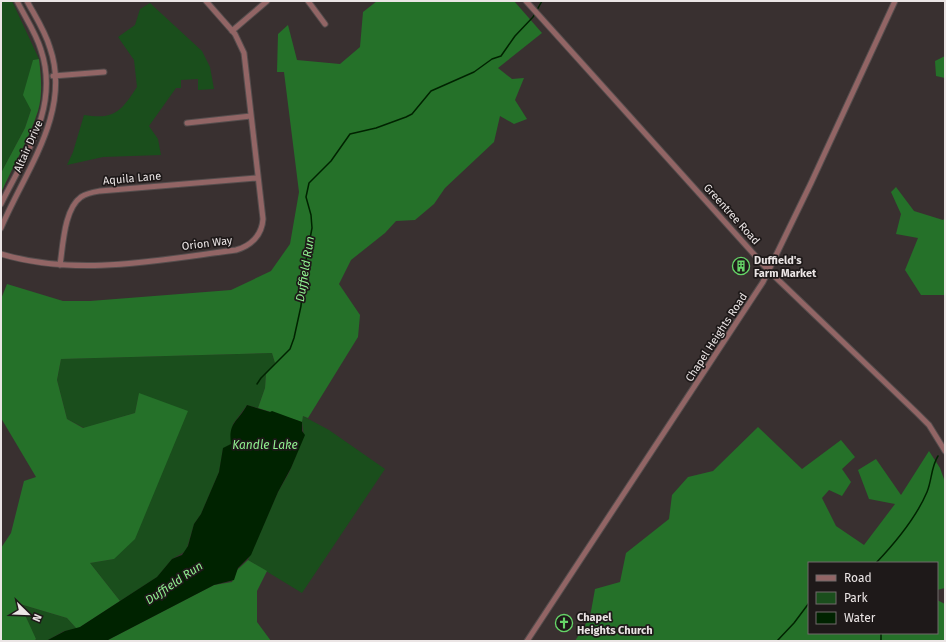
<svg xmlns="http://www.w3.org/2000/svg" width="946" height="642" viewBox="0 0 946 642" font-family="'Fira Sans',sans-serif">
  <rect width="100%" height="100%" fill="#393030"/>
  <path fill="#1a4e1c" d="M1,1H12L39,59L33,60L31,110L25,128L1,173Z
    M150,3L202,51L210,67L214,89L198,90V79L181,80V88H176L149,126L158,139L161,155L103,157L67,165L73,152L84,115C115,120 121,111 137,87L134,60L118,37L135,25L140,9Z
    M272,353L275,363L266,374L265,388L258,408L247,405L233,424L231,444L223,449L219,472L201,514L194,524L186,551L172,559L157,577L120,601L90,563L114,559L139,393L135,413L84,428L67,419L57,380L61,359Z
    M303,416L329,430L385,469L302,593L248,560L278,492L289,473L304,436L302,422Z
    M20,604L67,618L77,629L64,631L46,641H34L36,640Z"/>
  <path fill="#257129" d="M377,1H514L542,33L498,68L512,79L524,78L515,100L527,119L514,124L500,116L494,142L445,188L434,204L415,220L396,221L385,233L351,260L339,284L360,315L358,337L308,418L303,416L302,422L258,408L265,388L266,374L275,363L272,353L61,359L57,380L67,419L83,428L135,413L139,393L188,411L135,539L114,559L90,563L120,601L77,629L67,618L20,604L36,639L34,641H1V548L11,533L24,481L36,477L1,418V299L7,284L63,301H90L231,290L271,271L290,244L299,192L284,72H277L278,34L288,25L297,60L340,64L360,47L363,12Z
    M945,56V78L936,76L935,61Z
    M39,59C41,76 43,94 38,111C29,139 13,166 1,193V173L25,128L31,110L23,95L33,60Z
    M896,187L914,211L943,220L945,218V295H921L905,270L918,238L896,234L901,214L891,192Z
    M758,427L802,469L841,440L855,457L842,469L851,482L842,496L829,490L822,498L836,526L864,545L895,504L869,499L858,470L876,459L901,495L929,451L940,468L945,482V588L937,590V563H809V633H937V600L945,604V641H575L590,617L595,589L620,582L626,553L669,519L672,495L688,477L713,471Z
    M248,560L267,571L257,591V622L271,641H106L214,585L232,582L236,571Z"/>
  <path fill="#002300" d="M247,405L270,412L272,411L302,422V431L305,435L291,468L278,492L251,555L238,568L234,580L214,585L106,641H46L65,631L80,627L157,577L172,559L182,555L188,546L194,524L201,514L219,472L223,448L231,444C228,422 238,422 247,405Z"/>
  <g fill="none" stroke-linecap="round" stroke-linejoin="round">
    <path stroke="#002300" stroke-width="1.5" d="M257,384L261,378L290,349L294,338L301,306L304,271L312,228L311,215L306,197L309,183L331,161L350,134L376,128L406,117L412,114L431,91L474,72L492,59L501,56L515,36L533,17L542,1
      M876,563C895,543 916,518 927,492C932,480 931,467 938,456
      M881,633V641
      M777,641L794,623L809,603"/>
    <g stroke="#554d4d" stroke-width="7">
      <path id="minor" d="M308,1L325,24
        M526,1L769,271L917,413L929,425L945,451
        M232,31L267,1
        M53,76L104,72
        M187,123L251,116
        M1,204C25,155 60,107 41,50C36,33 25,17 17,1
        M1,228C25,171 72,112 50,48C45,31 35,16 27,1
        M1,254C78,277 159,260 236,250C251,246 262,235 263,219L244,53L235,34L206,1
        M60,265C63,246 64,209 81,197C87,193 94,192 100,191L257,178
        M527,641L763,282L811,183L895,1"/>
    </g>
    <use href="#minor" stroke="#926565" stroke-width="5"/>
  </g>
  <defs>
    <g id="building-ring" transform="scale(0.9)"><circle r="9.5" fill="#1e1919" stroke="#65d467" stroke-width="1.5"/><path d="M-4-6H4V6H1V3H-1V6H-4ZM-2.5-4.3h1.7v1.8h-1.7ZM.8-4.3h1.7v1.8H.8ZM-2.5-1h1.7V.8h-1.7ZM.8-1h1.7V.8H.8Z" fill="#65d467"/></g>
    <g id="church-ring" transform="scale(0.9)"><circle r="9.5" fill="#1e1919" stroke="#65d467" stroke-width="1.5"/><path d="M-1.2-6h2.4v3.5h3.3v2.4h-3.3V6h-2.4V-.1h-3.3v-2.4h3.3Z" fill="#65d467"/></g>
  </defs>
  <g fill-rule="evenodd">
    <use href="#building-ring" x="741" y="266"/>
    <use href="#church-ring" x="564" y="623"/>
  </g>
  <g text-anchor="middle" stroke-width="3.5" stroke-linejoin="round" paint-order="stroke">
    <g font-size="11" fill="#ebe5e5" stroke="#1e1919">
      <text transform="translate(28 146) rotate(-66)" y="4">Altair Drive</text>
      <text transform="translate(132 178) rotate(-5)" y="4">Aquila Lane</text>
      <text transform="translate(732 214) rotate(48)" y="4">Greentree Road</text>
      <text transform="translate(207 243) rotate(-7)" y="4">Orion Way</text>
      <text transform="translate(716 337) rotate(-57)" y="4">Chapel Heights Road</text>
    </g>
    <g font-size="11" font-weight="bold" fill="#ebe5e5" stroke="#1e1919" text-anchor="start">
      <text x="754" y="264">Duffield's<tspan x="754" dy="13">Farm Market</tspan></text>
      <text x="577" y="621">Chapel<tspan x="577" dy="13">Heights Church</tspan></text>
    </g>
    <g font-size="12" font-style="italic" fill="#90f090" stroke="#1e1919">
      <text transform="translate(305 269) rotate(-81)" y="4">Duffield Run</text>
      <text x="265" y="449">Kandle Lake</text>
      <text transform="translate(174 583) rotate(-34)" y="4">Duffield Run</text>
    </g>
  </g>
  <rect width="946" height="642" fill="none" stroke="#ebe5e5" stroke-width="4"/>
  <rect x="808" y="562" width="130" height="72" fill="#1e1919" stroke="#706b6b"/>
  <rect x="816" y="575" width="20" height="6" fill="#926565" stroke="#706b6b"/>
  <text x="844" y="582" font-size="12" fill="#ebe5e5">Road</text>
  <rect x="816" y="592" width="20" height="12" fill="#1a4e1c" stroke="#706b6b"/>
  <text x="844" y="602" font-size="12" fill="#ebe5e5">Park</text>
  <rect x="816" y="612" width="20" height="12" fill="#002300" stroke="#706b6b"/>
  <text x="844" y="622" font-size="12" fill="#ebe5e5">Water</text>
  <g transform="translate(28 614) rotate(113)" stroke="#1e1919" stroke-width="3" paint-order="stroke">
  <path d="M0-3L7 15L0 10L-7 15Z" fill="#ebe5e5"/>
  <text y="-6" font-size="11" font-weight="bold" text-anchor="middle" fill="#ebe5e5">N</text>
  </g>
</svg>
